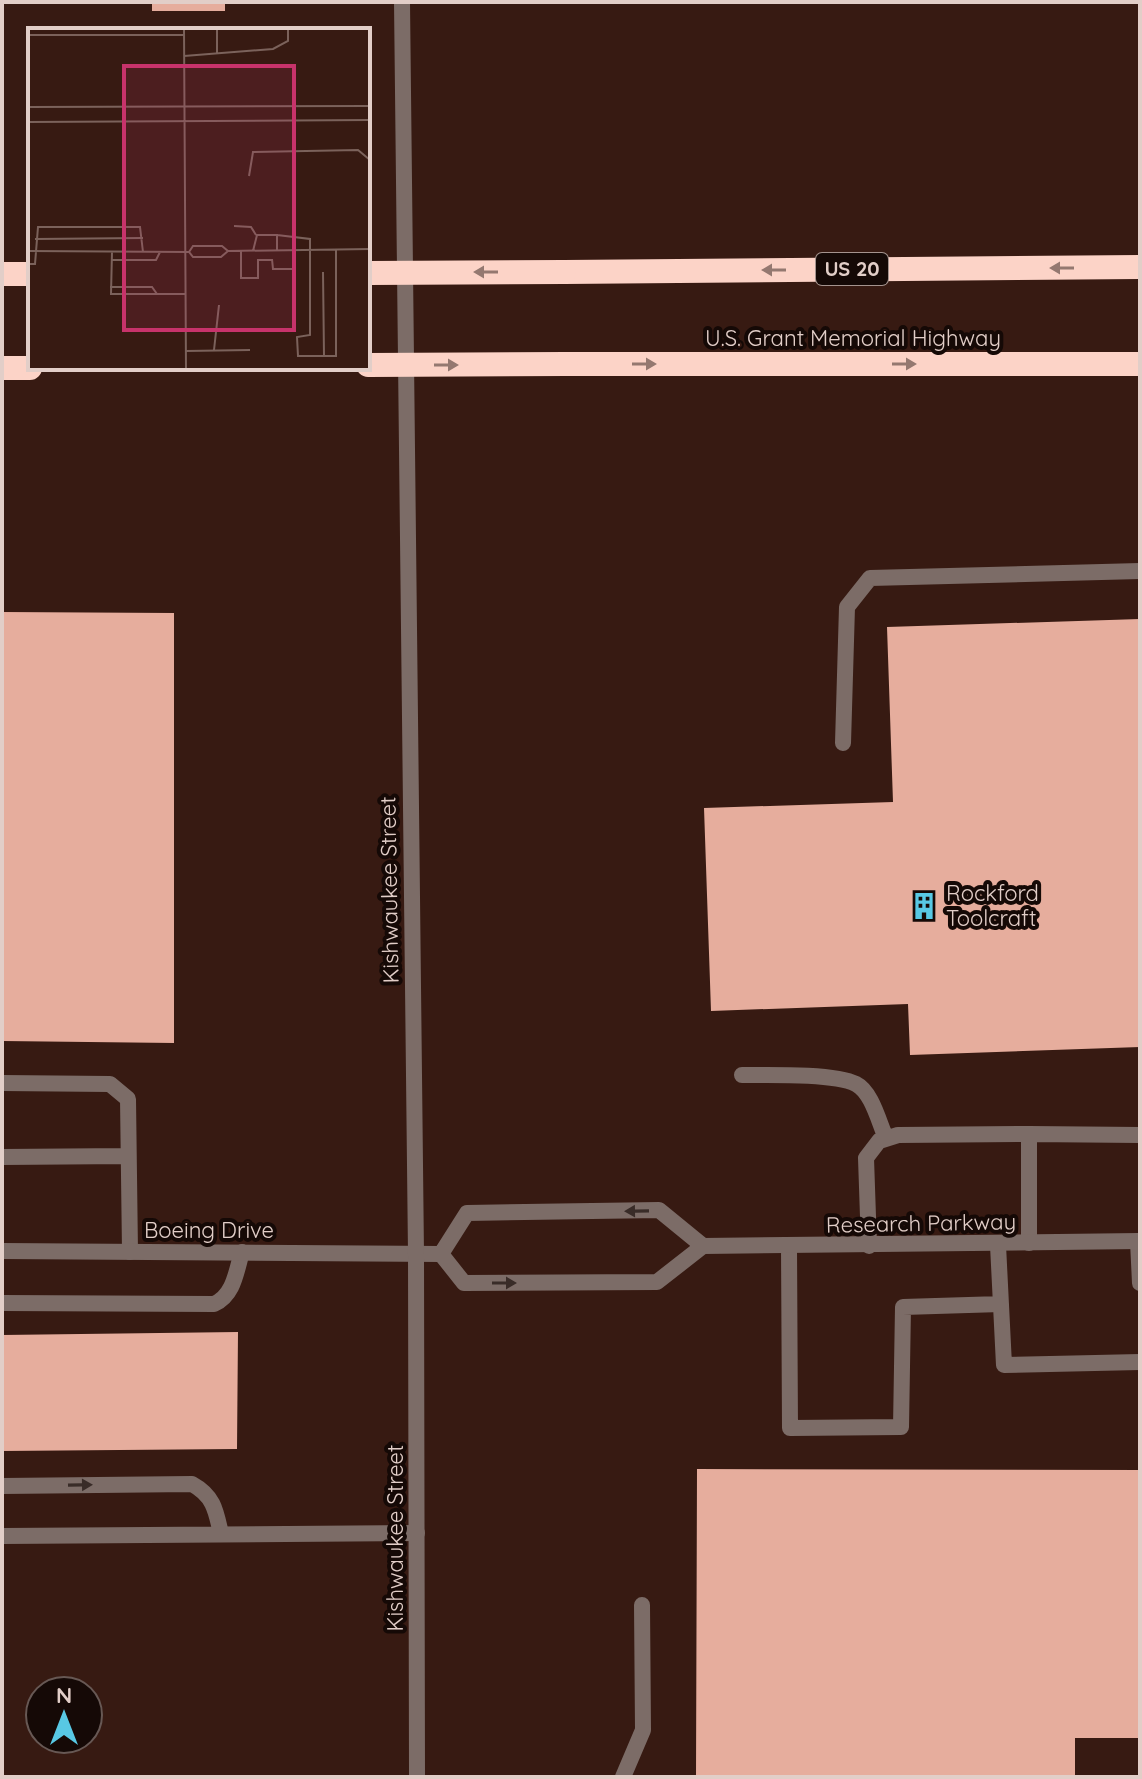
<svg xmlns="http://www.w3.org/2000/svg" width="1142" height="1779" viewBox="0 0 1142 1779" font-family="Quicksand,sans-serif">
  <rect width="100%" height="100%" fill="#371a12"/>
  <path fill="#e6ad9d" d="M152,2H225V11H152Z
    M2,612L174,613V1043L2,1041Z
    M1140,619V1047L910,1055L908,1004L711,1011L704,808L893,802L887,627Z
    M238,1332L237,1449L2,1451V1335Z
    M697,1469L1140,1470V1738H1075V1777H696Z"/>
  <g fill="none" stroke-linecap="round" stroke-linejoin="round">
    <path stroke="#7c6c67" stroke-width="16" d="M843,743L847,607L870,578L1140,571
      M742,1075C767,1075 834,1073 856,1084C872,1092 879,1123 886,1138
      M2,1083L110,1084L128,1099L130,1252
      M1029,1134L1140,1135
      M2,1157L128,1156
      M1138,1241L1140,1283
      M998,1245L1004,1365L1140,1362
      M869,1246L866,1158L879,1141L898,1135L1029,1134V1243
      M789,1247L790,1428L901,1427L903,1307L1001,1304
      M2,1303L214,1304C234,1295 236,1272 242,1252
      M2,1486L192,1484C214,1496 216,1511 221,1534
      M2,1536L417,1533
      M623,1777L643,1730L642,1605"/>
    <path stroke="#7c6c67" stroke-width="16" d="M2,1251L441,1254
      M441,1254L464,1283L657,1282L703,1246L1140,1241
      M441,1254L467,1213L659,1210L703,1246"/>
    <path stroke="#7c6c67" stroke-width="16" d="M402,2L416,1254L417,1777"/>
    <path stroke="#fcd3c7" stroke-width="24" d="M564,272L1140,267
      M2,274H30
      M566,364H1140
      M2,368H30"/>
    <path stroke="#fcd3c7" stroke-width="24" d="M368,273L564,272
      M368,365L566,364"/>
  </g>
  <defs><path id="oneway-solid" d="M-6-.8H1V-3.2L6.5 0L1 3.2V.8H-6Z" transform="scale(2)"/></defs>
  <g fill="#947870">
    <use href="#oneway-solid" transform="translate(1062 268) rotate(180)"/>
    <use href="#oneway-solid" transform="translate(774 270) rotate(180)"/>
    <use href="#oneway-solid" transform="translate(486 272) rotate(180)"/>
    <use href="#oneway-solid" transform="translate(644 364)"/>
    <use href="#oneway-solid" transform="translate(904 364)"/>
    <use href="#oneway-solid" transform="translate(446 365)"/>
  </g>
  <g fill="#392c28">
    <use href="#oneway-solid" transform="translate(637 1211) rotate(179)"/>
    <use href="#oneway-solid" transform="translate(504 1283)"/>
    <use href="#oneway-solid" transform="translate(80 1485) rotate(-1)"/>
  </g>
  <defs>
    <g id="building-bare" transform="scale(2.16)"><path d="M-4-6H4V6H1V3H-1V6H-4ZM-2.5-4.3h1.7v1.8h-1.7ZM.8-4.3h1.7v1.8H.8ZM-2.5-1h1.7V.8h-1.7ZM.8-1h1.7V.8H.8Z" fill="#58c8e4" stroke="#150906" stroke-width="2.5" paint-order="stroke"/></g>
  </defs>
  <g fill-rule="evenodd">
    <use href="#building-bare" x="924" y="906"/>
  </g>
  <g text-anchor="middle" stroke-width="8" stroke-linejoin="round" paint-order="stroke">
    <rect fill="#150906" stroke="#a4938e" stroke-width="2" x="816" y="253" width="72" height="32" rx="6"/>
    <g font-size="20" font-weight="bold" fill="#e2cec8">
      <text x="852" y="276">US 20</text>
    </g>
    <g font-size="22" fill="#e2cec8" stroke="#150906">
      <text x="853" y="346">U.S. Grant Memorial Highway</text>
      <text transform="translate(389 890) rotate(-91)" y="8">Kishwaukee Street</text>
      <text transform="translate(921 1223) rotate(-1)" y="8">Research Parkway</text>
      <text x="209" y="1238">Boeing Drive</text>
      <text transform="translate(395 1538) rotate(-90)" y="8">Kishwaukee Street</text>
    </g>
    <g font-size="22" fill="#e2cec8" stroke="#150906" text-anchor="start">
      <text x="946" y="901">Rockford<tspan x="946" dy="25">Toolcraft</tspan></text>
    </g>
  </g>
  <g transform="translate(28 28)">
    <rect width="342" height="342" fill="#371a12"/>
    <path fill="none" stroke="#7b625b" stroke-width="2" d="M156,0L158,342M0,7H156M189,26V0M156,28L245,21L260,13V0M0,79L342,78M0,94L342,92M221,148L225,124L330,122L342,132M206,198L223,199L228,207M249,207L282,211V307L269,309L270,328H308V222M7,211L115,210M0,223L161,224L165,229H193L200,223M213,223V250H230V232H245M225,223L229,207H249V223M84,224L83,266H158M161,224L165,218H194L200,223L342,221M244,231L245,241H266L265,223M83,232H128L132,224M0,236H7L10,199H112L115,224M295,244L296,328M82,259H124L129,266M186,322L191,277M158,323L222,322"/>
    <path fill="#c7336b" fill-opacity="0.15" stroke="#c7336b" stroke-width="4" d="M96,38H266V302H96Z"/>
    <rect width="342" height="342" fill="none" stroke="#e2cec8" stroke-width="4"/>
  </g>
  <rect width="1142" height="1779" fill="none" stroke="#e2cec8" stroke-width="8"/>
  <g transform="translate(64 1715)"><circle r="38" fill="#150906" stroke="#675854" stroke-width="2"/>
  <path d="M0-6L14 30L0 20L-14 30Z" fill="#58c8e4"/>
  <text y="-12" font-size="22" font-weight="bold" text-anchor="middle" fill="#e2cec8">N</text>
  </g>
</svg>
